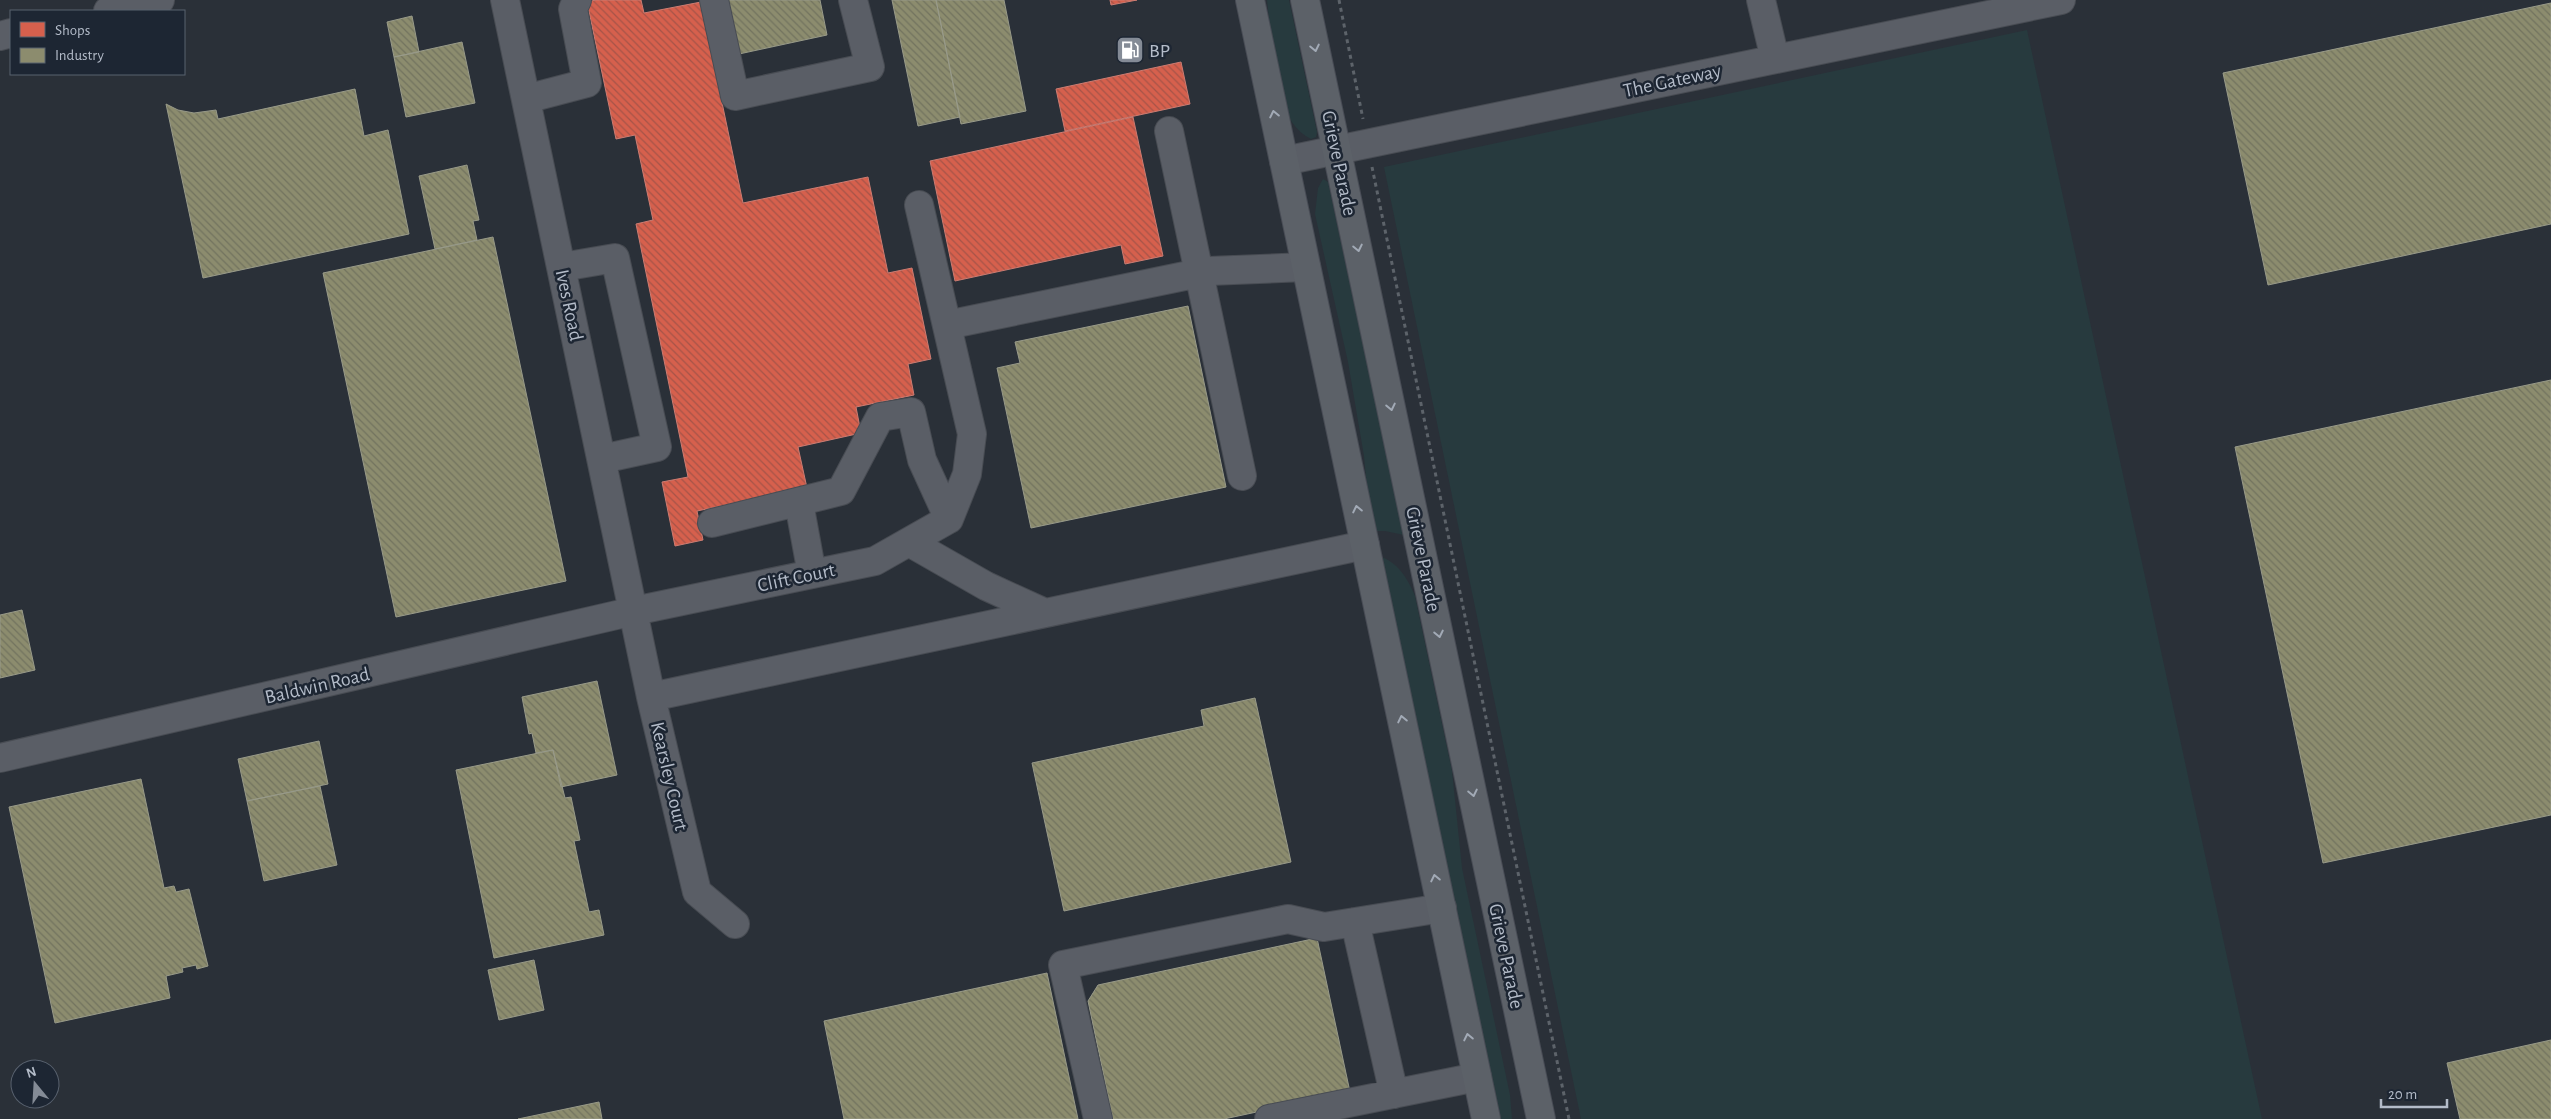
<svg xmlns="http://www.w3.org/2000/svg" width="2551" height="1119" viewBox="0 0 2551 1119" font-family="'Alegreya Sans',sans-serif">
  <defs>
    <pattern id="shops-back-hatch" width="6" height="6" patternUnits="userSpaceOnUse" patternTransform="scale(1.25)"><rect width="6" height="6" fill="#d6604d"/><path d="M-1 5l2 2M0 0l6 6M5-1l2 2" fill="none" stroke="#a65448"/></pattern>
    <pattern id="industry-back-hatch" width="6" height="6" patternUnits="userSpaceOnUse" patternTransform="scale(1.25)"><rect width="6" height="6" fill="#8c8c6e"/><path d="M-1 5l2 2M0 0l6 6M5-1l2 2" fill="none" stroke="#72735f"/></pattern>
  </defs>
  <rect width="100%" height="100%" fill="#2a3038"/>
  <path fill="#273a3e" d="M1267,0H1289L1317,132L1316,137L1311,139C1270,119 1272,40 1267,0Z
    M2027,30L2262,1119H1581L1384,167Z
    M1323,179L1328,182L1404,535L1385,531H1371L1364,456L1348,362L1315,214L1318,188Z
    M1379,556C1398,562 1408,579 1415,596L1452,771L1462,868L1510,1095L1512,1119H1497Z"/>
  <path fill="url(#shops-back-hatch)" stroke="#cc7c72" d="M596,0H641L644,13L701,2L743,203L868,177L888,273L912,268L931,359L908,364L914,395L856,407L861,433L798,447L807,488L697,511L703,540L675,546L662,482L688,477L636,224L653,220L635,135L616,139L587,2Z
    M1110,0H1137L1111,5Z
    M1181,62L1190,104L1065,131L1056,89Z
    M1133,117L1163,256L1125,264L1121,245L955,281L930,161Z"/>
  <path fill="url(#industry-back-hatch)" stroke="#989a89" d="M727,0H820L827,35L739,54Z
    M892,0H936L960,117L918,126Z
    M936,0H1004L1026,111L961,124Z
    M2551,3V224L2268,285L2223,73Z
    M412,16L419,52L394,57L387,22Z
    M462,42L475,103L406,117L394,57Z
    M355,89L364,136L388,130L409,234L203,278L166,104L178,110L194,113L216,110L218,119Z
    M467,165L479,220L473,221L477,240L435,249L419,176Z
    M493,237L566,581L396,617L323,273Z
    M1188,306L1226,487L1031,528L997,368L1020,363L1015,342Z
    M2551,380V815L2323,863L2235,447Z
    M22,610L35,670L0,678V615Z
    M597,681L617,775L561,787L553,750L536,753L532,733L529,734L522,697Z
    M1255,698L1291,862L1064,911L1032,763L1204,726L1201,710Z
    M319,741L328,784L247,801L238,759Z
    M553,750L565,798L571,797L580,840L574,841L589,912L599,910L604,935L494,958L456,770Z
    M141,779L164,888L174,886L176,892L189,889L208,966L197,969L196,965L182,968L183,972L166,976L170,998L55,1023L9,807Z
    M320,786L337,865L264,881L247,801Z
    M1317,938L1350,1092L1224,1119H1113L1088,1001L1098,985Z
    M534,960L544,1010L499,1020L488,970Z
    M1047,973L1078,1119H844L824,1021Z
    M2551,1040V1119H2460L2447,1063Z
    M599,1102L602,1119H518Z"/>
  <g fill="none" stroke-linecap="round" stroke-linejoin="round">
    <g stroke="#484c53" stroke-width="30">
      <path id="minor" d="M505,0L651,697L697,892L735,924
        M714,0L735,96L870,67L853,0
        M1761,0L1775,59
        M108,11L160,0
        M0,36L11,33
        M526,99L587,83L573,9L577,0
        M1169,131L1242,476
        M1284,161L2061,0
        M919,205L972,434L967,474L949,519
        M562,267L615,258L657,447L602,459
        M947,325L1209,271L1306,267
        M799,503L812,574
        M712,523L841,491L880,417L911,412L922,460L949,519
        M909,542L986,586L1045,613
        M651,697L1365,545
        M0,758L634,611L875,561L949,519
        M1355,922L1394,1094
        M1098,1119L1063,965L1288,919L1324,927L1442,908
        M1269,1119L1477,1077"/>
    </g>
    <g stroke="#484c55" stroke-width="30">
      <path id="major" d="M1250,0L1486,1119
        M1305,0L1541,1119"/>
    </g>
    <path stroke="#5d636a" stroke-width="3" stroke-dasharray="4 4" stroke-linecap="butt" d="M1339,0L1363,119
      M1372,167L1569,1119"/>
    <use href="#minor" stroke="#5a5e66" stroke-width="28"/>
    <use href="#major" stroke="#5c6168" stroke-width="28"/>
  </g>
  <defs><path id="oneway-chevron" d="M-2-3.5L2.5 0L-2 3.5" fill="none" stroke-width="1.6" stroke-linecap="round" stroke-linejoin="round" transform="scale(1.25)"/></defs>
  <g stroke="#a2aab6">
    <use href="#oneway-chevron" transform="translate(1315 48) rotate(78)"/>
    <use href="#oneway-chevron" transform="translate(1274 114) rotate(-102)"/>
    <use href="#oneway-chevron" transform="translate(1358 248) rotate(78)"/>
    <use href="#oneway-chevron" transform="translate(1391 407) rotate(78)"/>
    <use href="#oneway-chevron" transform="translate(1357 509) rotate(-102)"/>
    <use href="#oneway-chevron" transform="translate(1439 634) rotate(78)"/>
    <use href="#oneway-chevron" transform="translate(1402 719) rotate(-102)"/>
    <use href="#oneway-chevron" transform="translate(1473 793) rotate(78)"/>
    <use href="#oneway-chevron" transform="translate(1435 878) rotate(-102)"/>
    <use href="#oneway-chevron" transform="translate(1468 1037) rotate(-102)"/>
  </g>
  <defs>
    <g id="fuel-square" transform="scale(1.4375)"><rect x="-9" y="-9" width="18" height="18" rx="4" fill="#848b96" stroke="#1d2633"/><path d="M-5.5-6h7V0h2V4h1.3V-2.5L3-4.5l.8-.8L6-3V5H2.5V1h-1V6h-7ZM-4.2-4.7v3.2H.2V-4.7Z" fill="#fff"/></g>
  </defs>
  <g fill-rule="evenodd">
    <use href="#fuel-square" x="1130" y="50"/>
  </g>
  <g text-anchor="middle" stroke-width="5" stroke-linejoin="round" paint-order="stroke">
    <g font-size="20" fill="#b4bcc9" stroke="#1d2633" text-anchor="start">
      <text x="1149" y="57">BP</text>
    </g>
    <g font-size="20" fill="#b4bcc9" stroke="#1d2633">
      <text transform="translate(1672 80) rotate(-12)" y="7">The Gateway</text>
      <text transform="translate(1340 163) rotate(78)" y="7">Grieve Parade</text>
      <text transform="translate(570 305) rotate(78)" y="7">Ives Road</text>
      <text transform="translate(1424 559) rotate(78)" y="7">Grieve Parade</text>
      <text transform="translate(796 577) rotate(-12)" y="7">Clift Court</text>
      <text transform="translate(317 685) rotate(-13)" y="7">Baldwin Road</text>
      <text transform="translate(670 776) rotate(77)" y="7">Kearsley Court</text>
      <text transform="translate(1507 956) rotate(78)" y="7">Grieve Parade</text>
    </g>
  </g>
  <rect x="10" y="10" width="175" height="65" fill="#1d2633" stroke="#59626f"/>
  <rect x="20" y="22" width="25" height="15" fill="#d6604d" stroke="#59626f"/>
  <text x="55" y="35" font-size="15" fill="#b4bcc9">Shops</text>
  <rect x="20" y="48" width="25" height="15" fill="#8c8c6e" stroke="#59626f"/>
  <text x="55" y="60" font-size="15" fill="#b4bcc9">Industry</text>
  <g transform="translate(35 1084) rotate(342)"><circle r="24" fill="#1d2633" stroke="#59626f"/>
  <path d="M0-4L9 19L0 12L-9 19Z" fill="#848b96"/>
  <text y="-8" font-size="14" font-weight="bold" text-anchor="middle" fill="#b4bcc9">N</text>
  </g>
  <path d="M2381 1099v8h66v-8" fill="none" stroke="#b4bcc9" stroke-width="2.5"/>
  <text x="2388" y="1099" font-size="15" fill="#b4bcc9" stroke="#1d2633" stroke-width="4" paint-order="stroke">20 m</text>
</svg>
